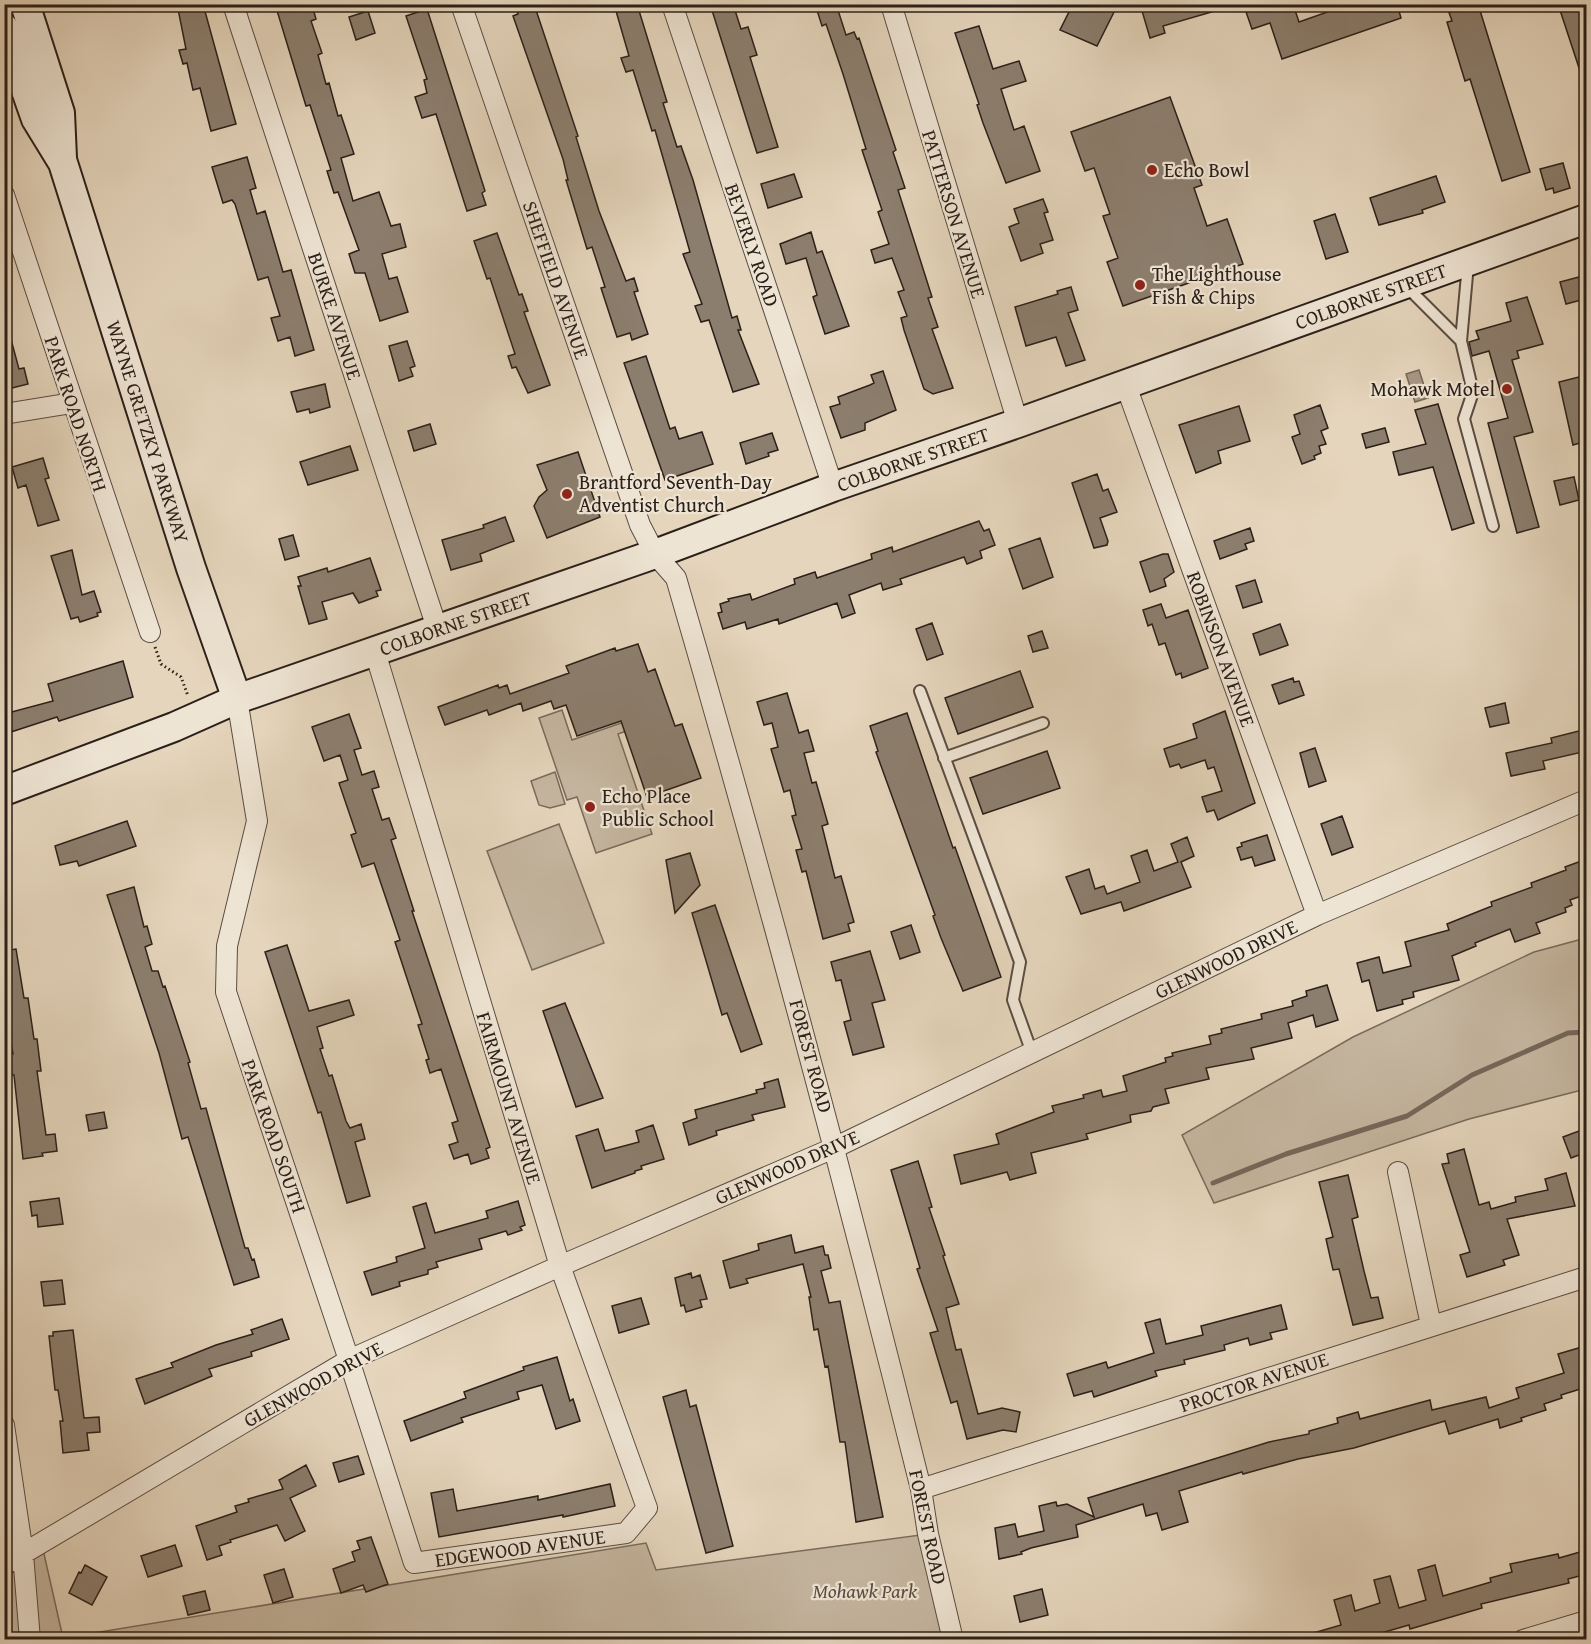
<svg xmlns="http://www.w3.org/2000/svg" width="1591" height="1644" viewBox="0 0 1591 1644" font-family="'Gentium Book Plus',serif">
  <rect width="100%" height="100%" fill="#e5d5bc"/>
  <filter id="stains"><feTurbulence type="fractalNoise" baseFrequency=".00333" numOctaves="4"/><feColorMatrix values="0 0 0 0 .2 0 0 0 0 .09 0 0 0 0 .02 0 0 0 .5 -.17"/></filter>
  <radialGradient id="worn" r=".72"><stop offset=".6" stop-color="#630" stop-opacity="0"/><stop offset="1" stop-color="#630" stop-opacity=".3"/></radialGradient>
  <path fill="#c5b6a0" stroke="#786b5c" stroke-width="1.5" d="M562,710L572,740L630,720L632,729L618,734L652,834L596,853L577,797L567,800L539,718Z
    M555,772L565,804L550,808L539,805L531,781Z
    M559,824L604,943L532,970L487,851Z
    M1586,938V1089L1469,1119L1214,1203L1182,1135L1353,1037L1534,952Z
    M928,1534L953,1639H5L4,1572L42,1545L63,1638L646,1543L656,1570Z"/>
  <path fill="#a69785" stroke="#75675a" stroke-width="1.5" d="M1419,370L1428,398L1415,402L1406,374Z"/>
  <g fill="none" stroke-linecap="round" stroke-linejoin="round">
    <path stroke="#75675a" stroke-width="5" d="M1213,1183L1286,1154L1407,1116L1472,1075L1568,1033L1586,1032"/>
  </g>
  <path fill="#8c7e6e" stroke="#2b2019" stroke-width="1.5" d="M177,4H203L236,124L211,131L200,88L193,90L187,63L183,64L179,50L186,49Z
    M275,4H301L302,9L312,5L316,19L311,21L322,53L318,55L326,84L329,83L338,116L341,115L354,154L341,158L353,201L379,192L391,226L400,224L406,247L382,254L389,279L397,277L408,312L380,321L365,273H355L349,254L359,250L338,192L334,193L327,171L331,170L310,105L306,106Z
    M516,4H534L578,136L576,137L599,211L626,281L634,278L638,291L634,292L648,334L632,340L630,333L617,337L601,288L605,287L592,247L587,249L566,180H568L563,159L513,16L518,14Z
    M614,4H637L667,102L663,103L677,147L681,146L693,180L732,318L737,316L741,330H738L759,384L733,392L709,320L701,322L695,306L702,304L683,254L690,252L655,130L652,131L633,70L626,72L621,58L629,56Z
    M710,4H733L741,29L748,27L757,55L750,57L778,147L757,153Z
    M815,4H836L846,35L854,32L857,39L859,38L896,150L893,152L905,188L898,190L932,297L928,298L938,327L932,329L953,388L933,394L924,389L904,330L901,318L907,316L898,292L904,290L892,258L875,263L871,250L889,244L878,212L882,210L862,150L866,149L843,74L826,24L822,26Z
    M1073,4L1088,10L1091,4H1108L1116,8L1097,46L1060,30Z
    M1140,4H1229V7L1163,26L1165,33L1150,38Z
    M1260,4H1293L1299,22L1350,4H1397L1401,18L1282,59L1270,23L1252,29L1245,9Z
    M1446,4H1478L1530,172L1502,181L1470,79L1465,81L1447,22L1452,21Z
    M1558,4H1578L1587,29V82L1584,83Z
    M427,9L485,191L482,193L486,205L467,211L436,114L422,118L415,97L427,93L424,80L427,79L406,16Z
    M368,11L375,33L356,40L349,17Z
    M979,26L993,69L1019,61L1026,81L1001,89L1014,130L1024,126L1040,171L1006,183L983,123L977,105L979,104L955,33Z
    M1170,97L1202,185L1194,188L1207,226L1227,219L1243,264L1123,306L1107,262L1118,258L1103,216L1110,214L1094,168L1085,171L1071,132Z
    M247,157L256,188L250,190L257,214L265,211L283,272L291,270L314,350L295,356L290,337L278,341L271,318L280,316L268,277L258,280L235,204L232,200L223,203L212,167Z
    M1563,163L1570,188L1554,193L1553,188L1546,190L1540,169Z
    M794,174L802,197L768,208L761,184Z
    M1436,176L1445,202L1422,210L1423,213L1379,225L1370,198Z
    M1043,199L1048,212L1044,213L1053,240L1040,244L1043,253L1021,261L1009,227L1019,223L1014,209Z
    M1335,214L1348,252L1326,259L1314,221Z
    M811,232L817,253L822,251L849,326L825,334L813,297L817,295L806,258L786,264L780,244Z
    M497,233L519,295L522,294L528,311L524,312L550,385L528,393L516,367L512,368L508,356L515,354L490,278L487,279L474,241Z
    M1579,277L1585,299L1566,304L1560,282Z
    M1071,287L1078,310L1068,313L1085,360L1066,366L1056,337L1026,346L1015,307L1058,294L1057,291Z
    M1527,297L1543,344L1517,351L1519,358L1512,360L1533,432L1514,437L1539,527L1517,533L1488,423L1508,418L1489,351L1472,356L1469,342L1479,339L1476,331L1511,321L1506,303Z
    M4,332H9L19,369L24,368L28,384L4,390Z
    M407,341L415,366L410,368L413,376L399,381L389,346Z
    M646,356L670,429L675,427L679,439L702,432L713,464L665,480L624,363Z
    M883,371L896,410L865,423V430L841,438L830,407L840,404L838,397L870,385L874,383L871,375Z
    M1587,375V441L1573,445L1559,382Z
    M325,384L330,407L310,413L309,409L297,412L291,392Z
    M1438,404L1474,523L1452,530L1433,467L1399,475L1393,452L1426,444L1415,410Z
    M1320,405L1328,428L1321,431L1326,444L1319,446L1321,453L1314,456L1315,459L1302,464L1292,437L1300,434L1294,415Z
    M1239,406L1250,441L1218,451L1221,463L1196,473L1179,425Z
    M430,424L436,444L414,451L408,431Z
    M1385,428L1389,442L1366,448L1362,434Z
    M772,433L778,450L768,453L769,456L746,464L740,443Z
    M350,446L358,470L308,485L300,462Z
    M578,452L600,517L547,538L534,506L539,497L547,490L537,465Z
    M43,458L49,478L45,479L59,520L38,526L26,485L18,488L12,467Z
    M1097,474L1103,491L1108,489L1117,512L1100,518L1108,541L1107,545L1094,548L1072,483Z
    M1574,477L1579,500L1560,505L1554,481Z
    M505,517L514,541L480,554L482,561L451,570L442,540L484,528L483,525Z
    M979,521L984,531L989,529L995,545L980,551L982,558L967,564L964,557L900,579L902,584L883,590L881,583L849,595L855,613L842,618L837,603L779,624L778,619L747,629L745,622L723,629L718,613L722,612L720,604L729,601L728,599L750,594L752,600L795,584L794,579L815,572L817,578L872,559L871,554L892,547L893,552Z
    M1250,528L1254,541L1245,544L1247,549L1220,559L1214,541Z
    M293,535L299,556L285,560L279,539Z
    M1040,538L1053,577L1023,589L1009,549Z
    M72,550L82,595L94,591L101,612L97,613L98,616L80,622L78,617L71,619L51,556Z
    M1163,554H1168L1174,572L1164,579L1166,586L1150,592L1140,562Z
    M370,558L381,590L376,591L378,596L359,603L353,593L322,602L327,619L309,624L298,586H301L298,577L327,568L328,572Z
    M1255,580L1262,602L1243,608L1236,586Z
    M1161,604L1166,618L1188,610L1208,668L1182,678L1181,673L1176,675L1165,643L1159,645L1152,624L1148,626L1143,610Z
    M932,623L943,654L927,660L916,629Z
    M1280,624L1288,645L1260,655L1253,634Z
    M1042,631L1048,648L1033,652L1028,636Z
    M638,644L648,672L655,669L675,726L682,724L701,778L647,797L621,721L577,736L566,705L554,709L551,701L523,711L521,703L489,715L487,710L445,725L438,707L498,685L499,688L507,685L510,694L569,673L566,666L615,648L616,651Z
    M123,661L133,697L59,721L57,717L8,733L4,714L53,701L48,684Z
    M1020,671L1033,707L958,734L945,698Z
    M1293,678L1294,682L1299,681L1304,695L1279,704L1272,685Z
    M787,693L799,733L808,730L814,751L804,753L812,783L816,782L828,824L822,826L835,878L841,876L854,922L848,924L850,931L823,939L806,871L802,872L796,850L802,849L792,816L796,815L790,790L784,792L771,749L778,747L772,723L764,725L757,702Z
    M1505,703L1509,723L1490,727L1485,708Z
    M1225,711L1255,803L1218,820L1214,810L1207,812L1202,797L1222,791L1214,767L1208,769L1205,760L1181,768L1179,764L1170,767L1164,749L1197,738L1193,724Z
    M907,713L953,848L955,847L1001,977L963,991L941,938L933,916L935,915L876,752L878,751L870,726Z
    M349,714L361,748L354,750L362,775L374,771L379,787L372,789L382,820L389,818L396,838L391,840L414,911H412L490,1147L486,1149L489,1158L471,1164L468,1154L454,1159L449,1145L458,1142L452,1123L458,1121L441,1069L430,1073L426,1060L429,1059L418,1025L422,1024L395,942L400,940L374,863L362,867L351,835L356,833L339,783L348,780L340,755L324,761L312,727Z
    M1587,729V751L1543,761L1545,769L1511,776L1506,753L1552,743L1551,738Z
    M1315,748L1326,781L1309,787L1300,753Z
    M1047,751L1060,788L983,814L970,778Z
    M1342,816L1353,847L1332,855L1321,824Z
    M127,821L136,846L79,866L77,861L60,865L55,846Z
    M1267,835L1275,860L1255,866L1252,857L1241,860L1237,848L1242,846L1241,843Z
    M1187,837L1194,856L1181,862L1191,887L1124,911L1121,902L1081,914L1066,877L1089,869L1095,889L1104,886L1107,894L1140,882L1131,856L1147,850L1154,871L1178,862L1171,844Z
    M690,853L700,885L675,913L666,860Z
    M1584,860L1587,867V894L1570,900L1572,905L1565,908L1566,912L1536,923L1540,933L1515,942L1510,929L1475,943L1476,946L1452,956L1459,980L1413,992L1414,997L1402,1000L1403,1004L1377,1011L1369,980L1362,982L1357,963L1379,957L1383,973L1411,966L1405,942L1449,930L1447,924L1492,906L1491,902L1532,887L1531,883L1566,870L1565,867Z
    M134,887L144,927L147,926L152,944L145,947L152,971H158L163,987L165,986L190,1062L188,1063L201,1109L206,1108L212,1130L245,1248H248L252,1260L254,1259L259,1277L234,1285L188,1137L182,1139L159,1053L107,895Z
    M715,905L762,1044L741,1052L727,1013L722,1015L692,913Z
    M911,925L920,952L900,959L891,932Z
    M287,945L309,1011L349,1000L354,1015L317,1027L323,1048L320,1049L329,1076L332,1075L346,1121L350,1128L361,1124L365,1139L355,1142L370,1196L347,1203L321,1112L318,1113L265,952Z
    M16,949L24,998H28L34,1039H37L41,1071H37L46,1135L55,1134L57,1151L42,1153L43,1156L23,1159L14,1075H12L9,1055L13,1054L4,1004V951Z
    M870,951L885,1000L872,1003L884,1047L853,1055L844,1022L851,1020L841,980L836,981L831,962Z
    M1327,985L1338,1020L1316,1027L1313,1015L1288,1023L1292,1038L1251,1048L1254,1059L1206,1068L1209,1079L1165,1089L1169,1103L1153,1107L1151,1111L1130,1115L1131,1122L1086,1134L1088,1139L1031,1153L1036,1173L1010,1180L1007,1172L961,1184L954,1155L999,1144L996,1134L1054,1112L1052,1106L1084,1098L1083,1095L1101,1090L1103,1097L1127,1091L1123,1076L1166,1062L1165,1058L1173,1056L1172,1053L1211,1044L1209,1036L1222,1033L1221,1029L1262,1019L1261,1014L1293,1006L1292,1001L1307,996L1306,991Z
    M565,1003L603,1098L576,1107L543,1011Z
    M778,1079L785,1107L752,1115L754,1120L716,1131L717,1135L689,1145L683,1123L697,1118L695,1110L757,1093L756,1090L765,1088L764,1083Z
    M104,1112L107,1128L89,1131L86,1115Z
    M653,1125L664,1159L641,1166L642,1169L635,1171V1173L592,1188L576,1136L598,1129L605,1151L639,1142L636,1131Z
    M1587,1128V1152L1571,1158L1563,1137Z
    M1464,1149L1479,1205L1489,1202L1491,1209L1516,1202L1515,1197L1548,1190L1545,1179L1566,1173L1575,1206L1507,1219L1519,1255L1503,1260L1505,1265L1467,1277L1460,1255L1470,1252L1442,1164L1449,1163L1447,1154Z
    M918,1161L932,1207L929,1208L945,1255L943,1256L959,1304L946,1308L956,1350L961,1349L978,1414L1002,1408L1020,1412L1016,1432L1003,1430L967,1439L957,1401L951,1403L930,1333L938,1331L917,1269L920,1268L891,1170Z
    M1348,1175L1358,1217L1352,1219L1364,1271L1371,1298L1378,1297L1383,1318L1353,1325L1339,1269L1333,1270L1326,1239L1333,1237L1319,1182Z
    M59,1198L63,1224L38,1227L37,1215L32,1216L30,1202Z
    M518,1201L525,1225L520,1227L522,1230L508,1235L506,1231L479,1239L482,1249L436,1262L438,1267L428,1270V1274L399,1282L400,1286L372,1295L364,1272L397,1262L396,1257L425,1248L413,1207L426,1203L435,1233L488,1218L486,1211Z
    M791,1235L795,1253L823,1246L825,1255H828L831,1268L821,1271L829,1303L840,1301L883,1517L856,1522L845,1442H840L828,1366L825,1367L818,1329L814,1330L809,1297H811L803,1264L746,1279L748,1283L730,1288L723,1261L759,1250L758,1244Z
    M691,1273L692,1278L700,1275L707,1299L700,1300L702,1307L686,1312L684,1305L681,1306L675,1278Z
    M62,1280L65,1304L44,1306L41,1282Z
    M641,1298L649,1324L619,1333L612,1306Z
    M1281,1305L1287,1329L1270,1333L1272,1339L1250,1345L1248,1338L1224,1345L1225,1350L1184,1360L1185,1364L1155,1371L1157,1376L1094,1397L1092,1391L1074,1396L1067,1374L1106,1362L1108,1368L1154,1353L1145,1323L1160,1319L1166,1344L1203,1335L1201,1326Z
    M282,1319L289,1339L251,1352L252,1356L209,1369L212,1376L145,1404L136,1379L173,1367L171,1363L216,1345L253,1334L251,1330Z
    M73,1330L84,1418L99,1417L100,1432L87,1433L89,1450L63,1453L60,1421H63L58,1390H55L49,1336H53V1332Z
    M1582,1347L1587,1361V1387L1561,1395L1562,1398L1544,1404L1546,1410L1521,1418L1522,1421L1500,1428L1498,1419L1449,1434L1445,1421L1354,1448L1298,1459L1243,1474L1242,1472L1179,1491L1188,1522L1162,1530L1157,1513L1146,1516L1143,1504L1076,1525L1078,1537L1031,1548L1021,1552L1022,1554L999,1559L995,1528L1015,1524L1018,1537L1044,1531L1039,1506L1056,1502L1057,1506L1067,1504L1094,1517L1088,1498L1269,1442L1309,1434V1431L1338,1423L1337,1418L1358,1412L1360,1419L1430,1400L1432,1410L1486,1397L1489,1408L1519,1398L1516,1388L1564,1373L1558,1354Z
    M557,1357L570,1401L573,1399L580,1421L556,1429L542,1385L517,1392L519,1399L461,1418L463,1422L411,1441L404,1421L466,1398L464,1392L524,1370L523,1367Z
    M686,1390L690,1407L696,1405L733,1546L706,1553L663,1397Z
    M358,1456L364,1474L339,1482L333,1463Z
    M306,1465L316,1486L290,1498L305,1531L285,1541L277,1525L230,1540L231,1542L219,1546L222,1555L207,1560L196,1526L237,1512L235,1506L249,1502L248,1499L283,1489L279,1480Z
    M610,1484L615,1506L563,1517V1515L439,1537L431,1493L453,1489L457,1511L538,1496V1500Z
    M371,1537L388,1584L366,1592L363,1585L341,1593L333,1569L355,1561L352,1552L360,1549L357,1541Z
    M175,1545L182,1566L148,1577L141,1556Z
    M1587,1550V1574L1568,1579L1569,1583L1481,1604L1482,1608L1410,1629L1409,1625L1357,1640H1304L1303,1636L1341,1625L1334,1600L1351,1595L1355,1611L1380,1603L1374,1580L1390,1576L1399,1608L1426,1600L1418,1570L1435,1565L1443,1596L1491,1582L1490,1578L1512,1572L1510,1564L1558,1554L1559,1558Z
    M85,1565L107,1577L92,1605L69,1593L79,1572L81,1573Z
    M284,1569L293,1597L273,1603L264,1575Z
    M1042,1589L1048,1615L1020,1622L1014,1596Z
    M205,1591L210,1610L188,1615L183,1596Z"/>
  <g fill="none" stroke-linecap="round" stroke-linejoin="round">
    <g stroke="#5a4d42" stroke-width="14">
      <path id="lane" d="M1406,286L1461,341L1468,264
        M1461,341L1473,392L1464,419L1493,526
        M920,691L1020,962L1013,1000L1032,1053
        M944,758L1043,723"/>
    </g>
    <g stroke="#5a4d42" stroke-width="22">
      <path id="street" d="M233,4L437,628
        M461,4L640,525L655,554L676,578C764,880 845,1183 921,1489L928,1534L953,1640
        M672,4L833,487
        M891,4L1018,423
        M4,195L150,632
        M1125,383L1317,915
        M4,414L72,403
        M237,699L257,821L227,946L226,992L349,1360L414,1563L626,1533L647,1508L560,1266L375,652
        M1398,1172L1431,1325
        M4,1425L23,1554L30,1640
        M921,1489L1586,1277
        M4,1565L349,1360L560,1266L836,1147L1317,915L1586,800
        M1523,1640L1586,1621"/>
    </g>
    <g stroke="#2b2019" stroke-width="32">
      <g id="secondary">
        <path d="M25,4L60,113L62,158"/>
        <path id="s1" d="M4,28L36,119L63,163L191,568L237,699"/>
        <path id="s2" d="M4,791L174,727L237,699L655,554L833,487L1018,423L1586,219"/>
      </g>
    </g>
    <path stroke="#2b2019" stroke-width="3" stroke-dasharray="1.5 3" stroke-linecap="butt" d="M155,647L161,664L181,677L188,696"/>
    <use href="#lane" stroke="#eee4d3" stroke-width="10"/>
    <use href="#street" stroke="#eee4d3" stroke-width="20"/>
    <use href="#secondary" stroke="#eee4d3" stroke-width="28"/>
  </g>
  <g fill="#8f2418" stroke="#eee4d3" stroke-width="2">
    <circle cx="1152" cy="170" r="6"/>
    <circle cx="1140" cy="285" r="6"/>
    <circle cx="1507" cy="389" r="6"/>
    <circle cx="567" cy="494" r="6"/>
    <circle cx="590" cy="807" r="6"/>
  </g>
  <g text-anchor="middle" stroke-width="4.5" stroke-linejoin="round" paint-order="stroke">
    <g font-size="20" fill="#2b2019" stroke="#eee4d3" text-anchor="start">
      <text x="1164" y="177">Echo Bowl</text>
      <text x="1152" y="281">The Lighthouse<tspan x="1152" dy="23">Fish &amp; Chips</tspan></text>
      <text x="1495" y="396" text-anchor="end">Mohawk Motel</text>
      <text x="579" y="489">Brantford Seventh-Day<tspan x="579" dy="23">Adventist Church</tspan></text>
      <text x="602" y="803">Echo Place<tspan x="602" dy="23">Public School</tspan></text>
    </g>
    <g font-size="20" fill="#2b2019" stroke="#eee4d3">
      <text transform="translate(954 214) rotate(73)" y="7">PATTERSON AVENUE</text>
      <text transform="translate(752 245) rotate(71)" y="7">BEVERLY ROAD</text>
      <text transform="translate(556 280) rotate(71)" y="7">SHEFFIELD AVENUE</text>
      <text dy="7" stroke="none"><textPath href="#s2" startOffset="1454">COLBORNE STREET</textPath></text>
      <text transform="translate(335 316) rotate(72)" y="7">BURKE AVENUE</text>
      <text transform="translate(76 414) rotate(72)" y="7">PARK ROAD NORTH</text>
      <text dy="7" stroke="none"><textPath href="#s1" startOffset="430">WAYNE GRETZKY PARKWAY</textPath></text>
      <text dy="7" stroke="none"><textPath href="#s2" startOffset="968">COLBORNE STREET</textPath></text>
      <text dy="7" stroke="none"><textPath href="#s2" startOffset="482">COLBORNE STREET</textPath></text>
      <text transform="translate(1221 649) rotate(70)" y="7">ROBINSON AVENUE</text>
      <text transform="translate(1226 959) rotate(-26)" y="7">GLENWOOD DRIVE</text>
      <text transform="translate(811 1056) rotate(75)" y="7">FOREST ROAD</text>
      <text transform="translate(509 1098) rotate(73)" y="7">FAIRMOUNT AVENUE</text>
      <text transform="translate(274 1136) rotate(71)" y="7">PARK ROAD SOUTH</text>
      <text transform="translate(787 1167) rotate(-24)" y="7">GLENWOOD DRIVE</text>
      <text transform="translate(1254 1382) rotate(-18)" y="7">PROCTOR AVENUE</text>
      <text transform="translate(313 1384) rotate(-29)" y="7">GLENWOOD DRIVE</text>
      <text transform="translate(928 1527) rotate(78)" y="7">FOREST ROAD</text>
      <text transform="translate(520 1548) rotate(-8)" y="7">EDGEWOOD AVENUE</text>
    </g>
    <g font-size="20" font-style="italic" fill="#594d42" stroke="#eee4d3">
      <text x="865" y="1598">Mohawk Park</text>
    </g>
  </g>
  <rect width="1591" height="1644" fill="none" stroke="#e5d5bc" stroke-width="24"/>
  <rect x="6" y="6" width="1579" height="1632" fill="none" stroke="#2b2019" stroke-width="3"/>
  <rect x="12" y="12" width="1567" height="1620" fill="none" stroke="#2b2019" stroke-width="1.5"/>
  <rect width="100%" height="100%" filter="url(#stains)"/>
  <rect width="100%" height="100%" fill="url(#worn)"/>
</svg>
